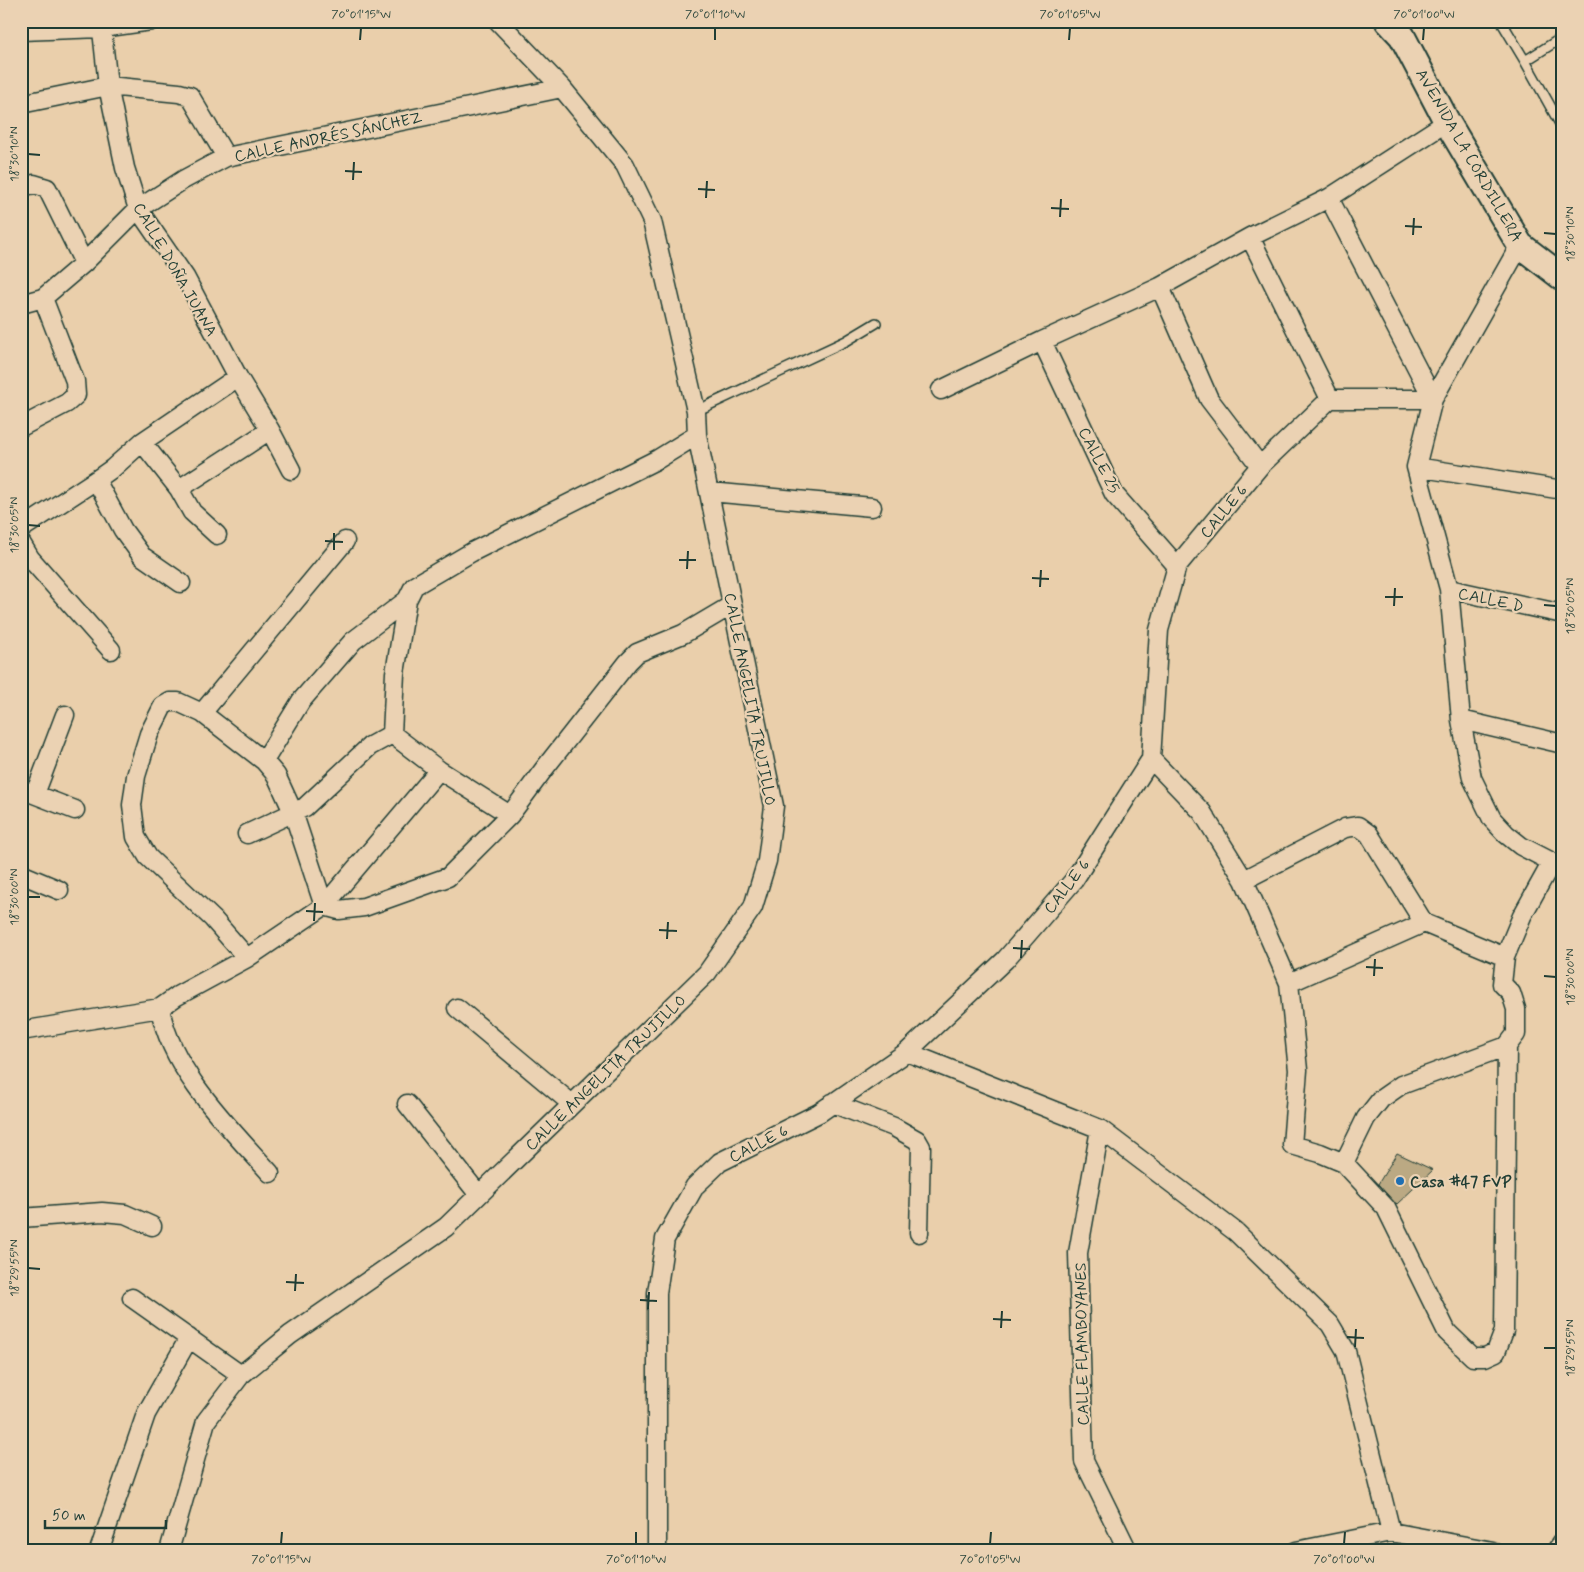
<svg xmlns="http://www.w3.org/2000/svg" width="1584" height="1572" viewBox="0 0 1584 1572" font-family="Mynerve,sans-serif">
  <rect width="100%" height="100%" fill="#eacfab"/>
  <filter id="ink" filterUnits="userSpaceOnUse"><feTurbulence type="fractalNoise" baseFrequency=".02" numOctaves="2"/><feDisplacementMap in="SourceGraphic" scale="10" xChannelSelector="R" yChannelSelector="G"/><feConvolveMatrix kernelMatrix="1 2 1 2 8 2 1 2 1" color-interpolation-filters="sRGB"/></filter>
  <g filter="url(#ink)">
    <path fill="#bba983" stroke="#1f3d34" d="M1397,1153L1433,1170L1396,1205L1378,1184Z"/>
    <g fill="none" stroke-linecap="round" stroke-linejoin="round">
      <g stroke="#1f3d34" stroke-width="12">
        <path id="lane" d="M1501,21L1525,61L1563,129
          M1525,61L1563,37
          M696,411L846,341L876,323"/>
      </g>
      <g stroke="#1f3d34" stroke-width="21">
        <path id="street" d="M101,21L108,86L125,168L138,209L185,277L238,377L270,430L291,470
          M21,31L102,28L151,21
          M21,104L108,86L179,93L190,96L226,157
          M21,187L34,184L47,188L84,263
          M1329,198L1433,399
          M1250,237L1330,399
          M1160,287L1209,399L1260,466
          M21,304L43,298L84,263L138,209L183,180L226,157L562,88
          M1042,341L1114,494L1177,566
          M941,390L1042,341L1160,287L1250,237L1329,198L1447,122
          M21,427L67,403L76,395L75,381L43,298
          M142,442L179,489L192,512L217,535
          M1416,467L1563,490
          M96,480L123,530L142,556L181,583
          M179,489L270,430
          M710,492L872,507
          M21,529L96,480L113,468L142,442L238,377
          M21,543L30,558L111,650
          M1449,589L1563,614
          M202,713L345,541
          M1461,720L1563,744
          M392,734L395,673L407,600L414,586L472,552L658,459L697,435
          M1151,759L1202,812L1244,880L1289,983L1298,1070L1292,1145L1320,1153L1344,1163
          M264,761L301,701L353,641L407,600
          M439,770L324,906L247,958L213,919L148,857L136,837L132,805L136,776L149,734L163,706L170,702H178L202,713L264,761L276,775L293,812L324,906L339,910L364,907L448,877L510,815
          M21,789L75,810
          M35,794L65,715
          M247,834L305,807L370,746L392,734L439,770L510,815L544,769L628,662L637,653L683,634L732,605
          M21,874L59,890
          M1244,880L1345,828L1358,826L1369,834L1424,923L1505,957
          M247,958L177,996L160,1008C171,1071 229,1127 270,1173
          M1289,983L1424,923
          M457,1008L572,1104
          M21,1031L160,1008
          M1507,1046L1401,1085L1381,1099L1366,1118L1344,1163L1386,1208L1447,1332L1473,1357H1485L1496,1352L1504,1331L1507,1046L1516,1034V1009L1511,993L1502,984L1505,957L1522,916L1552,862L1521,846L1506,834L1492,819L1472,778L1461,720L1449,589L1416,467L1433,399L1520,245
          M907,1052L1100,1129L1236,1232L1330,1324L1346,1351L1391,1532
          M832,1103L894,1127L917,1140L921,1147L919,1233
          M407,1104L479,1195
          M1100,1129L1078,1253L1084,1461L1128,1551
          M21,1218L102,1212L125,1214L152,1226
          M132,1298L241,1375
          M99,1551L146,1414L189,1338
          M169,1551L206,1421L241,1375L290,1335L446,1227L707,973L753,907L767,861L774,806L697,435L696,411L652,221L625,165L562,88L498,21
          M657,1551V1293L665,1239L695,1186L720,1162L819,1113L907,1052L1005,960L1074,880L1151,759L1159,630L1177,566L1260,466L1330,399H1433
          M1296,1551L1391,1532L1493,1551
          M1556,1551L1563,1540"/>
      </g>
      <g stroke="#1f3d34" stroke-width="29">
        <path id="secondary" d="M1388,21L1402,36L1447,122L1520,245L1563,278"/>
      </g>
      <use href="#lane" stroke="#ebd2b3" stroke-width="9"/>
      <use href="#street" stroke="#ebd2b3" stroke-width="18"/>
      <use href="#secondary" stroke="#ebd2b3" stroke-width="25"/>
    </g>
  </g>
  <path fill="none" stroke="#1f3d34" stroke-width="2" d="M360,40L361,28M715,40V28M1069,40L1070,28M1423,40L1424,28M28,154L40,155M345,171L362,172M353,180L354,162M698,189L715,190M706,198L707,181M1051,208L1069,209M1060,217L1061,199M1405,226L1422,227M1544,233L1556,234M1413,235L1414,218M28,525L40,526M325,541L343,542M334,550V533M679,560H696M687,569L688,551M1032,578L1049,579M1040,587L1041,570M1385,597H1403M1544,605L1556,606M1394,606L1395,588M28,897H40M306,911L323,912M314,921L315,903M659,930L677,931M667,939L668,922M1013,948L1030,949M1021,958L1022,940M1366,967L1383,968M1374,976L1375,959M1544,976L1556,977M28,1268L40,1269M286,1282L304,1283M295,1291L296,1274M640,1300L657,1301M648,1309L649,1292M993,1319L1011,1320M1001,1328L1002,1311M1347,1337L1364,1338M1355,1347L1356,1329M1544,1348H1556M281,1544L282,1532M636,1544V1532M990,1544L991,1532M1344,1544L1345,1532"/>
  <circle fill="#1f6fb2" stroke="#ebd2b3" stroke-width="2" cx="1400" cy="1181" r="5"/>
  <g text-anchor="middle" stroke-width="4.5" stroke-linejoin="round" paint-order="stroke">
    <g font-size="16" fill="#1f3d34" stroke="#ebd2b3">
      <text transform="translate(328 136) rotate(-12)" y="6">CALLE ANDRÉS SÁNCHEZ</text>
      <text transform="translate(1470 155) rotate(60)" y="6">AVENIDA LA CORDILLERA</text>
      <text transform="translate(176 269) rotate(60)" y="6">CALLE DOÑA JUANA</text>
      <text transform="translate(1100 460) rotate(63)" y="6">CALLE 25</text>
      <text transform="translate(1223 511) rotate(-50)" y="6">CALLE 6</text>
      <text transform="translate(1491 599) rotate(12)" y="6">CALLE D</text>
      <text transform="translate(751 699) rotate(79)" y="6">CALLE ANGELITA TRUJILLO</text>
      <text transform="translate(1066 886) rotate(-52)" y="6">CALLE 6</text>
      <text transform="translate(605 1072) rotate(-44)" y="6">CALLE ANGELITA TRUJILLO</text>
      <text transform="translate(758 1143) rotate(-27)" y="6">CALLE 6</text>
      <text transform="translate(1081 1344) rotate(-91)" y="6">CALLE FLAMBOYANES</text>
    </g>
    <g font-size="16" font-weight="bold" fill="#1f3d34" stroke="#ebd2b3" text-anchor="start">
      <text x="1410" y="1187">Casa #47 FVP</text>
    </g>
  </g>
  <rect width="1584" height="1572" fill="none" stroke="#ebd2b3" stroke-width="55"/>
  <path d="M45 1520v8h121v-8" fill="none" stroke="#1f3d34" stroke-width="2.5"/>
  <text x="52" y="1520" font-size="15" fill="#1f3d34" stroke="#ebd2b3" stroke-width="4" paint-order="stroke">50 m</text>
  <rect x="28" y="28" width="1528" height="1516" fill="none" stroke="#1f3d34" stroke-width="2"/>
  <g font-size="12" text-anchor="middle" fill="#1f3d34">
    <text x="361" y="18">70°01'15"W</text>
    <text x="715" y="18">70°01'10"W</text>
    <text x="1070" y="18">70°01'05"W</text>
    <text x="1424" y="18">70°01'00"W</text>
    <text transform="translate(14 154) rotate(-90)" y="4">18°30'10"N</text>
    <text transform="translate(1570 234) rotate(-90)" y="4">18°30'10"N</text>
    <text transform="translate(14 525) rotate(-90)" y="4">18°30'05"N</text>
    <text transform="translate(1570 606) rotate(-90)" y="4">18°30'05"N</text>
    <text transform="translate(14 897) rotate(-90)" y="4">18°30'00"N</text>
    <text transform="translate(1570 977) rotate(-90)" y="4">18°30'00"N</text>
    <text transform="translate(14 1268) rotate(-90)" y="4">18°29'55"N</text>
    <text transform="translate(1570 1348) rotate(-90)" y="4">18°29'55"N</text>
    <text x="281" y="1563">70°01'15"W</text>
    <text x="636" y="1563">70°01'10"W</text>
    <text x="990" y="1563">70°01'05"W</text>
    <text x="1344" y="1563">70°01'00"W</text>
  </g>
</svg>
